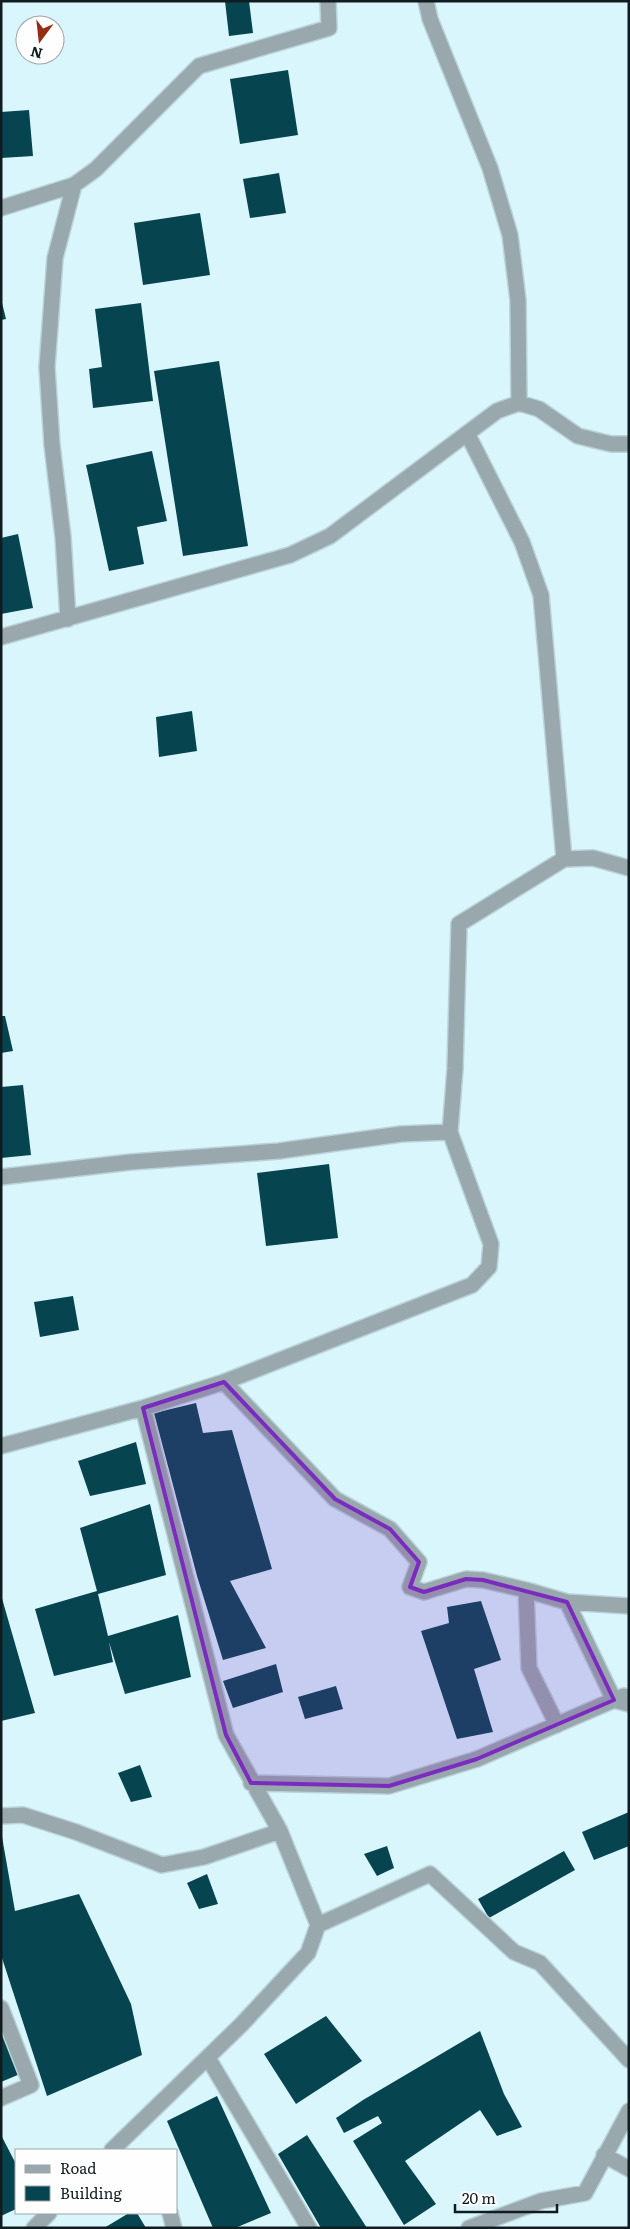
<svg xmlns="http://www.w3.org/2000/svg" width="630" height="2229" viewBox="0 0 630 2229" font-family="Literata,serif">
  <rect width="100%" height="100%" fill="#daf6fd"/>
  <path fill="#064450" d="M225,1H249L253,33L229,36Z
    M288,70L298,135L240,144L230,79Z
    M29,110L33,156L1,158V112Z
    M279,173L286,213L250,218L243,179Z
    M200,213L210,275L143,285L134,223Z
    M1,299L6,319L1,320Z
    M141,303L153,401L93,408L89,369L102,367L95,309Z
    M219,361L248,546L183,556L154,371Z
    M152,451L167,521L137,527L144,564L109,571L86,465Z
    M18,534L33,608L1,614V538Z
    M192,711L197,751L159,757L156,717Z
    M1,1016H5L13,1051L1,1053Z
    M23,1085L31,1155L1,1158V1087Z
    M329,1164L338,1238L266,1246L257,1173Z
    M73,1296L79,1330L40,1337L34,1302Z
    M196,1403L203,1433L232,1430L272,1569L230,1581L266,1648L223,1660L197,1576L154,1413Z
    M136,1442L146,1484L90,1496L78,1461Z
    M150,1504L166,1575L98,1594L108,1636L178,1615L191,1677L125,1694L109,1642L113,1662L54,1676L35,1609L97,1591L80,1528Z
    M1,1595L35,1713L1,1721Z
    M481,1601L501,1660L474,1669L493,1732L457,1739L421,1631L449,1623L447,1607Z
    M276,1664L283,1692L233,1708L223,1681Z
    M336,1686L343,1709L305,1719L298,1697Z
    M140,1765L152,1797L131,1802L118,1773Z
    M629,1812V1846L594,1860L582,1832Z
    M1,1831L15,1911L79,1894L131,2004L142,2055L47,2096L1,1955Z
    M387,1846L394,1868L377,1876L364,1854Z
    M564,1851L575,1870L489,1918L478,1899Z
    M207,1874L218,1904L199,1909L187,1883Z
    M326,2016L362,2061L296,2104L264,2054Z
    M480,2031L504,2094L522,2127L497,2136L480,2110L405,2161L436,2204L404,2225L353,2141L382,2123L378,2116L344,2133L336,2118L363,2100Z
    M1,2032L20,2074L1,2082Z
    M217,2096L271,2213L235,2228H213L167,2121Z
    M1,2135L16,2164V2209L1,2216Z
    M307,2135L367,2228H321L278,2154Z
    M129,2213H137L146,2228H104Z"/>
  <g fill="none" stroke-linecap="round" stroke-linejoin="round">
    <g stroke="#bad3da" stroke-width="18">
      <path id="minor" d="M426,1L430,19L490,168L510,235L518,300L519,403
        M1,208L74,185L96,169L199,66L329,28L328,1
        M468,435L522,542L541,595L564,859
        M68,619L63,537L52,445L47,367L55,258L74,185
        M1,637L290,555L330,536L497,411L519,403L539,409L578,436L611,444H629
        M1,1177L131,1162L279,1151L401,1134L450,1132
        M224,1382L335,1499L390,1529L419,1562L410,1587L424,1592L466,1579L483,1580L526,1590L567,1602L629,1606
        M1,1446L143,1408L224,1382L472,1285L489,1267L491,1244L450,1132L455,1069L459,924L564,859L593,858L629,868
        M526,1590L529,1668L557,1725
        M567,1602L614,1700L624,1696
        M251,1783L389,1786L477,1759L614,1700L629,1704
        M1,1816L23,1815L76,1832L162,1865L204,1857L280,1831
        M318,1925L430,1874L514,1952L540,1963L629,2060
        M1,2008L31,2085L1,2098
        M208,2058L309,2228
        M112,2150L241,2025L308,1953L318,1925L280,1831L226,1735L143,1408
        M604,2155L629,2169
        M170,2213L174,2228
        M34,2228L49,2213
        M469,2228L541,2201L585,2193L629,2111"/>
    </g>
    <use href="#minor" stroke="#99a8ac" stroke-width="15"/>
  </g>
  <path fill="#7b2cbf" fill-opacity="0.2" stroke="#7b2cbf" stroke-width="4" stroke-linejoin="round" d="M224,1382L335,1499L390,1529L419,1562L410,1587L424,1592L466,1579L483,1580L567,1602L614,1700L477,1759L389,1786L251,1783L226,1735L143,1408Z"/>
  <rect width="630" height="2229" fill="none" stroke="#101c20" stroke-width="5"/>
  <rect x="15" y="2149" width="162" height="65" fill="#fefefe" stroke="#9fa4a5"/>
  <rect x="25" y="2165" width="25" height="8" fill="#99a8ac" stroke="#9fa4a5"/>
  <text x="60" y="2174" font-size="15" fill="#101c20">Road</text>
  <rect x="25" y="2186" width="25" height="15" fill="#064450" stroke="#9fa4a5"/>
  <text x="60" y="2199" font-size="15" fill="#101c20">Building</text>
  <g transform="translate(40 40) rotate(195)"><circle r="24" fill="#fefefe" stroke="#9fa4a5"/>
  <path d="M0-4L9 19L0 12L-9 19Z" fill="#952d13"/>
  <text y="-8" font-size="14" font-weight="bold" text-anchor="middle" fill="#101c20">N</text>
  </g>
  <path d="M455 2204v8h102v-8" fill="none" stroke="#101c20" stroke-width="2.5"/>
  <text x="462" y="2204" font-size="15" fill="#101c20" stroke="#fefefe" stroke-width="4" paint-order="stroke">20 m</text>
</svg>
